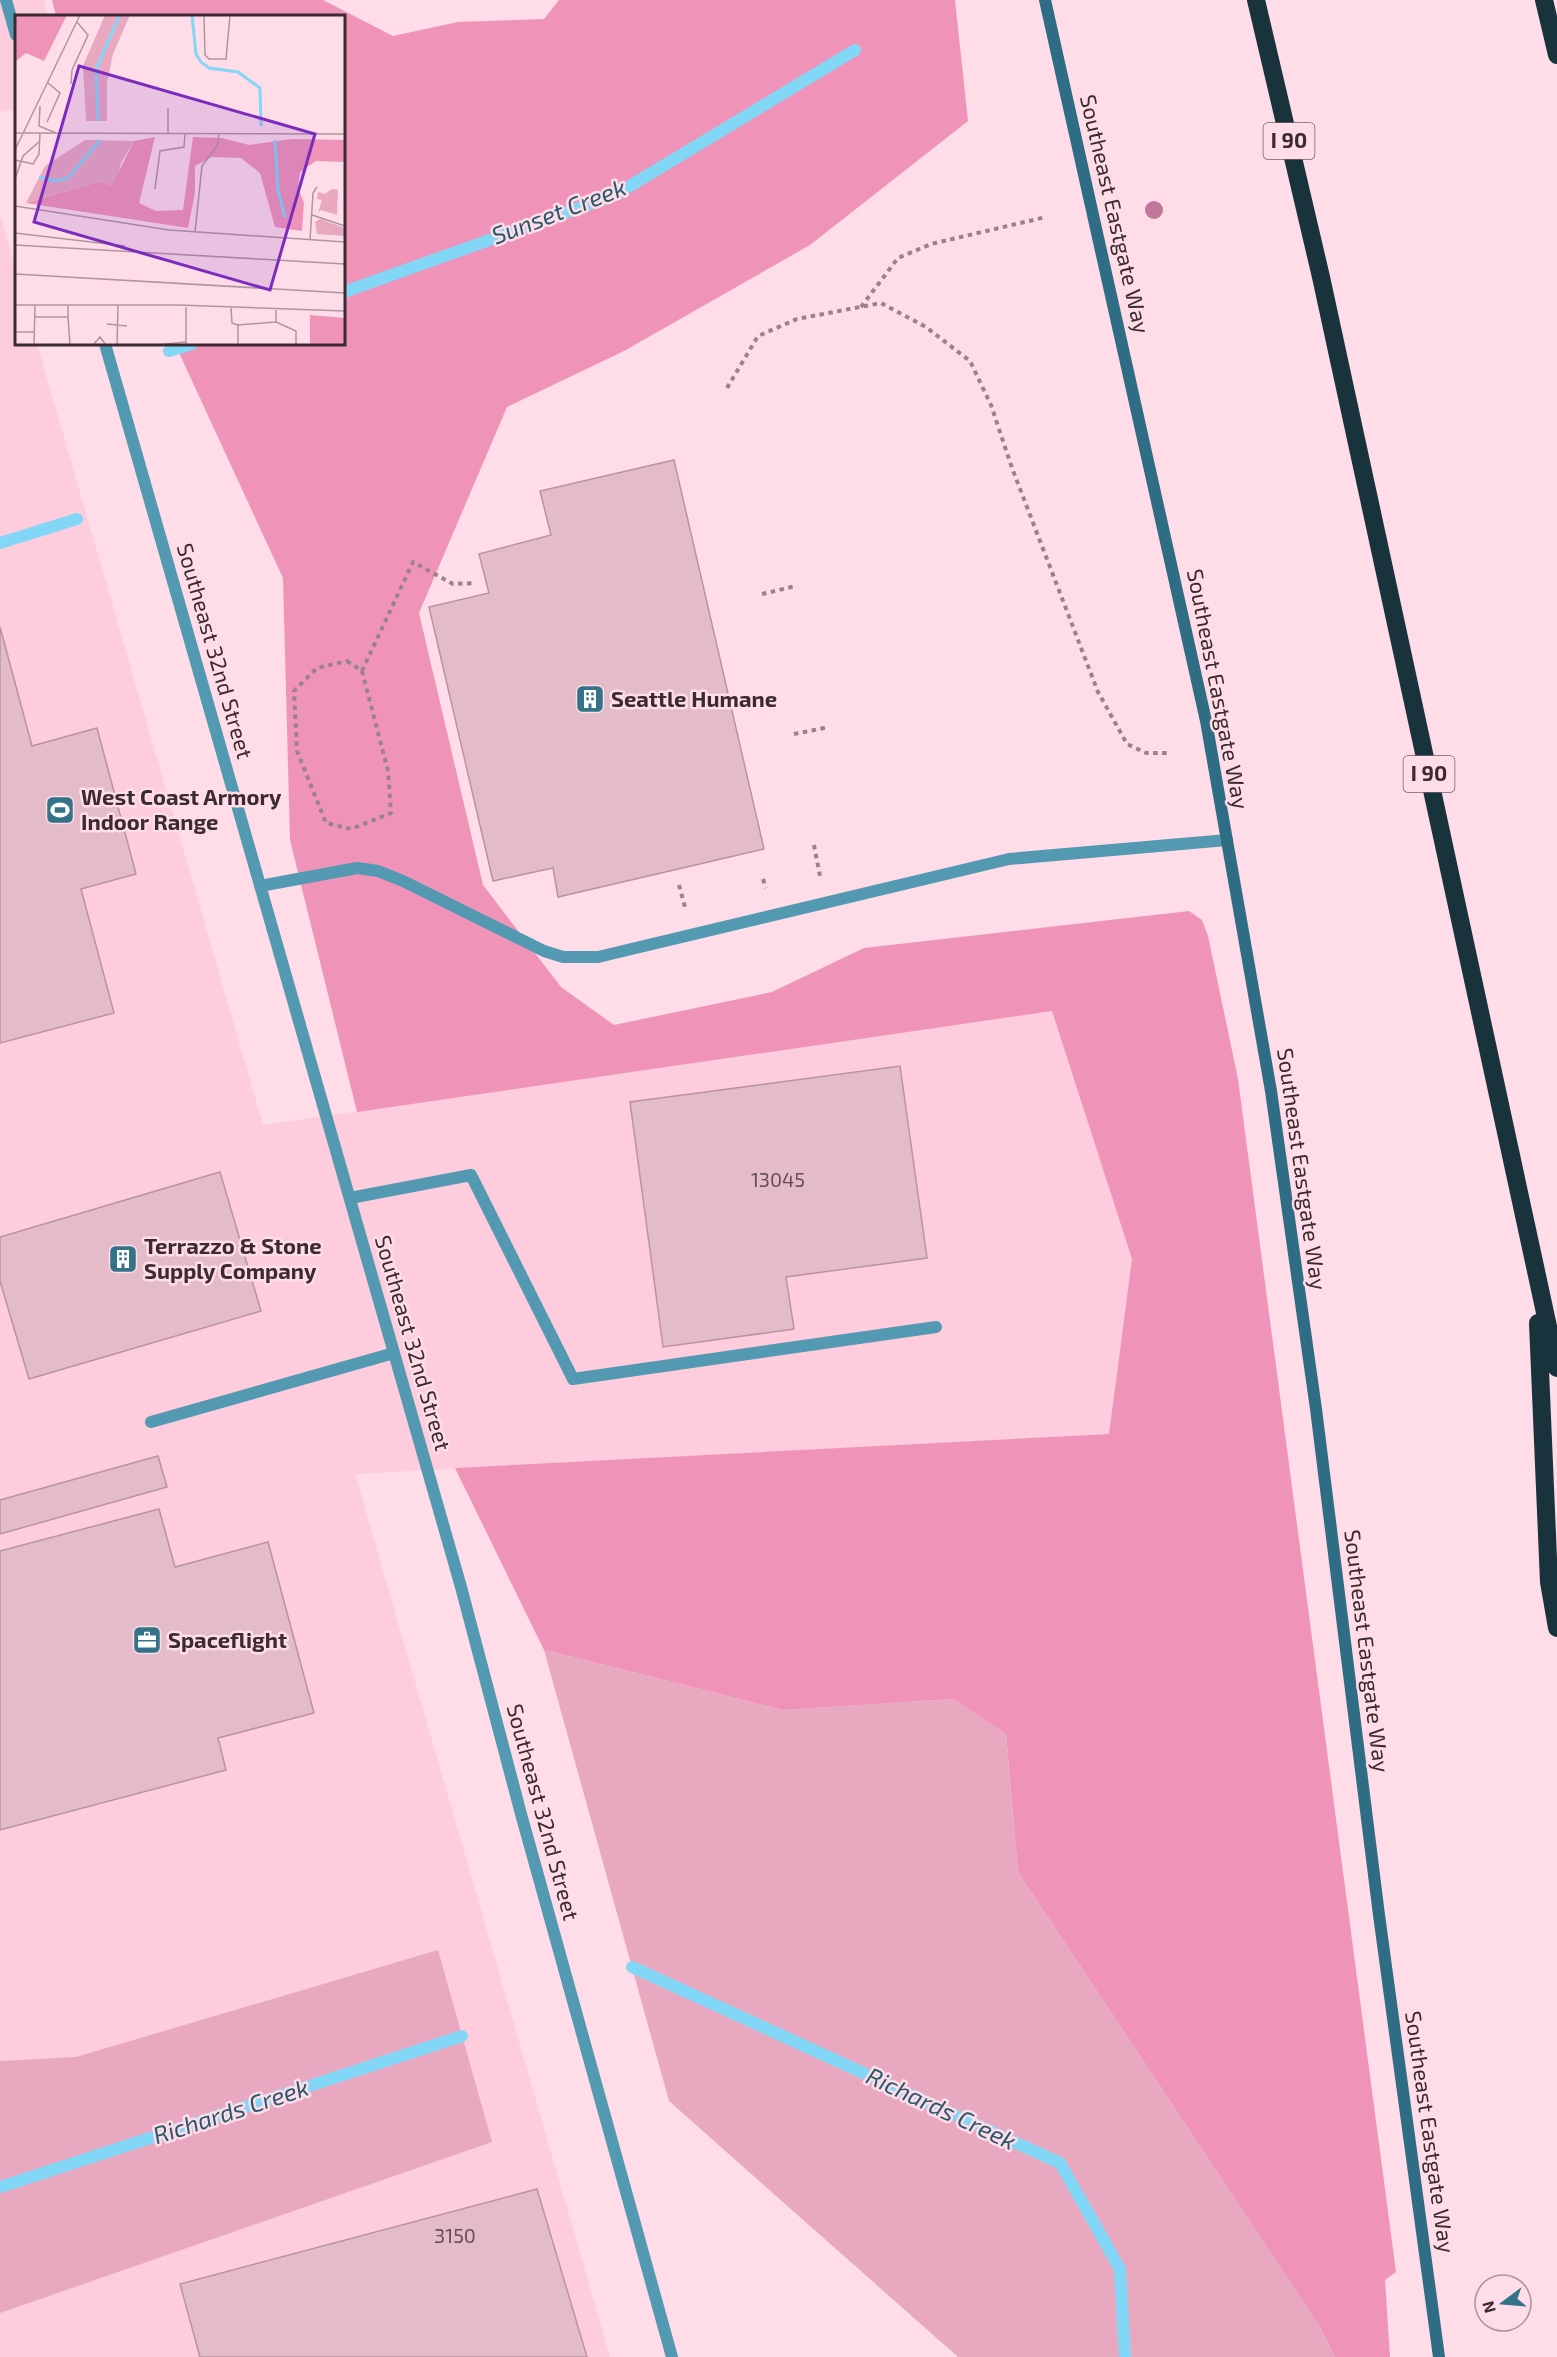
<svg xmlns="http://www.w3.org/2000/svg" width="1557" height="2357" viewBox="0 0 1557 2357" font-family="'Exo 2',sans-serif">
  <rect width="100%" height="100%" fill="#fedce8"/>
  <path fill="#fdccdd" d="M0,0H44L47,16H16V109L0,112Z
    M0,214L16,272V344H37L263,1125L1052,1011L1132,1259L1109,1434L355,1474L610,2357H0Z"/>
  <path fill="#e8a9c0" d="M544,1650L783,1710L953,1699L1006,1734L1018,1872L1320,2327L1335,2357H958L669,2101Z
    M438,1950L492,2142L0,2313V2061L76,2057Z"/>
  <path fill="#ef94b8" d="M52,0H323L393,36L458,22L544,19L559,0H955L968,121L810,245L624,351L507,407L419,613L483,885L561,987L614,1025L772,992L864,948L1189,911L1202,920L1208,936L1238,1079L1396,2272L1385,2280L1390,2357H1335L1320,2327L1018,1872L1006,1734L953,1699L783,1710L544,1650L455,1468L1109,1434L1132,1259L1052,1011L357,1112L290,840L283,578L175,344H344V16H56Z"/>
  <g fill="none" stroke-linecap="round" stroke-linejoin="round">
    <path stroke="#82d7f7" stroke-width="12" d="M344,292L615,195L855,50
      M169,351L192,344
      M0,543L77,519
      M632,1967L1060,2163L1120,2269L1125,2357
      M0,2187L462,2036"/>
  </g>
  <path fill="#e3bbc9" stroke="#ba93a1" stroke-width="1.5" d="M674,460L764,849L558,897L553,868L493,881L429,607L489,593L479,554L551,535L540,491Z
    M0,627L32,746L97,728L136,874L81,889L114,1013L0,1043Z
    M900,1066L927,1258L786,1277L794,1329L663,1347L630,1102Z
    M220,1172L261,1311L29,1379L0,1281V1237Z
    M158,1456L167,1487L0,1534V1500Z
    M159,1509L175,1567L268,1542L314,1713L218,1738L226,1770L0,1830V1551Z
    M537,2189L587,2357H200L180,2284Z"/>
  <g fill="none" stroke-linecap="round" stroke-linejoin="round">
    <path stroke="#9a828a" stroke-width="4" stroke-dasharray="4.5 4.5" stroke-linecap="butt" d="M861,307L898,258L931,244L1046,217
      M727,388L758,336L797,319L881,303L926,327L970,361L991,405L1012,468L1098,692L1127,744L1146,753H1168
      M762,594L796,586
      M347,661L362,671L388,771L391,813L351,829L326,823L297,751L294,691L317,668Z
      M362,671L413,562L453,584L476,583
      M794,734L829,727
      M814,845L820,876
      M763,879L766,888
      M679,885L685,907"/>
    <path stroke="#5399b2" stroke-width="12" d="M6,0L16,35
      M105,344L461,1587L521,1814L672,2357
      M260,886L357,868L378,871L403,881L544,951L563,957H598L1009,859L1227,840
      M350,1198L471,1175L573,1379L936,1327
      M151,1422L394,1353"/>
    <path stroke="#2e6d83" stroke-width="12" d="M1045,0L1206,721L1271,1091L1316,1409L1379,1915L1439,2357"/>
    <path stroke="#19333c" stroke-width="18" d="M1256,0L1321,277L1557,1368
      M1544,0L1557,55
      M1538,1323L1549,1582L1557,1628"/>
  </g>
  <circle fill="#bf7698" cx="1154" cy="210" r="9"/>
  <defs>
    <g id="building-square" transform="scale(1.5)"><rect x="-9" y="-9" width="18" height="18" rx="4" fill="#347288" stroke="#fedce8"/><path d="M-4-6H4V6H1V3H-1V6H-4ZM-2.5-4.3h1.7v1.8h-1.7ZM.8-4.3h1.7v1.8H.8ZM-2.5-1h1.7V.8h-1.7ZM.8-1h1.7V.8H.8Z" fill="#fff"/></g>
    <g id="stadium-square" transform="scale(1.5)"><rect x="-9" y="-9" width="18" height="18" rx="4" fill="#347288" stroke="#fedce8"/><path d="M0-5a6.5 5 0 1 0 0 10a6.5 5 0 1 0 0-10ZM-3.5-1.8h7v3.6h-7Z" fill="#fff"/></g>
    <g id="office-square" transform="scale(1.5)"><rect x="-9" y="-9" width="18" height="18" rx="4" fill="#347288" stroke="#fedce8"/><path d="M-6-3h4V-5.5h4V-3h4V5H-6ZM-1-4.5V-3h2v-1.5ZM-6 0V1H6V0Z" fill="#fff"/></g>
  </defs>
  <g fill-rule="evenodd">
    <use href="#building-square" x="590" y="699"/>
    <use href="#stadium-square" x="60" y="810"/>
    <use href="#building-square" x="123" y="1259"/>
    <use href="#office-square" x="147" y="1640"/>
  </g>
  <g text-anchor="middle" stroke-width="5" stroke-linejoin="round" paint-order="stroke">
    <g font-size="20" fill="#654f57">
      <text x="778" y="1187">13045</text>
      <text x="455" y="2243">3150</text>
    </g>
    <g fill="#fedce8" stroke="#766068" stroke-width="1.5">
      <rect x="1263.5" y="123" width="51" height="36" rx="4.5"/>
      <rect x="1403.5" y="756" width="51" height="36" rx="4.5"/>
    </g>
    <g font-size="21" font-weight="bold" fill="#3b2b31">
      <text x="1289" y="148">I 90</text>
      <text x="1429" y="781">I 90</text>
    </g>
    <g font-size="22" fill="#3b2b31" stroke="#fedce8">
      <text transform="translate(1115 214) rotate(77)" y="8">Southeast Eastgate Way</text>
      <text transform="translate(215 651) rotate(74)" y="8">Southeast 32nd Street</text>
      <text transform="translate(1218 689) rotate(79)" y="8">Southeast Eastgate Way</text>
      <text transform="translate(1302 1169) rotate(82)" y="8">Southeast Eastgate Way</text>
      <text transform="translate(413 1343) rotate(74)" y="8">Southeast 32nd Street</text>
      <text transform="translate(1367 1651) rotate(83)" y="8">Southeast Eastgate Way</text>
      <text transform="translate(543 1812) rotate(75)" y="8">Southeast 32nd Street</text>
      <text transform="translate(1430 2132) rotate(82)" y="8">Southeast Eastgate Way</text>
    </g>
    <g font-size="22" font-weight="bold" fill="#3b2b31" stroke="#fedce8" text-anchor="start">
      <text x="611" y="707">Seattle Humane</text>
      <text x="81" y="805">West Coast Armory<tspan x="81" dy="25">Indoor Range</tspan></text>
      <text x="144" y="1254">Terrazzo &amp; Stone<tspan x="144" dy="25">Supply Company</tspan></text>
      <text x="168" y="1648">Spaceflight</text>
    </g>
    <g font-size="24" font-style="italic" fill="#28586a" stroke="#fedce8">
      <text transform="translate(559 212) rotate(-21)" y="8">Sunset Creek</text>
      <text transform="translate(941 2109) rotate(25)" y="8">Richards Creek</text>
      <text transform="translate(231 2112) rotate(-18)" y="8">Richards Creek</text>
    </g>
  </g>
  <g transform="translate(15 15)">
    <rect width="330" height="330" fill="#fedce8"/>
    <path d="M90,0H115L98,39L92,67V106H71L68,51ZM70,125L119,126L106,148L102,165L97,170L83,167L11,188L30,151ZM317,174L323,175L322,200L306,195L303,198L307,185L302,184L303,177L310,179ZM305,204L330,213V221L302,219L300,207Z" fill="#e8a9c0"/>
    <path d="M0,0H52L29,46L11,38L0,47ZM140,122L124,188L141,196L168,195L178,122L207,123L234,130L277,124L330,125V147L301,146L285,157L283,173L289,188L287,216L260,212L245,158L226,143L197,142L180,151V178L173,213L11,188L83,167L97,170L119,126ZM295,300L330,303V330H295Z" fill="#ef94b8"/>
    <path fill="none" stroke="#82d7f7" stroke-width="3" d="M177,0L181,39L186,47L194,53L223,57L245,73L246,111M83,106L81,54L105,0M260,125L263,175L270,203M24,162L40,166L53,163L85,125"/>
    <path fill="none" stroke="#b0959f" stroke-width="1.5" d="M189,0L190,40L194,44H211L215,0M56,69L57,55L73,20L62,7M25,91L24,111L41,118M32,107L45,78L33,68M0,118L330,119M153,119V93M0,135L65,0M0,145L18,149L24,139L25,118M0,164L8,141L25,126M140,174L145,136L169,132L170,119M0,191L154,215L330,227M297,200L330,211M180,217L187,151L202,131L204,119M0,218L110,231M295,225L298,178L302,172M0,230L330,249M0,259L330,278M0,290H163L330,296M216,292L217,308L223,310M261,293V307L281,316V330M20,302H53V290M53,302L55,330M92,309L112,311M0,317H19M19,330L20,290M78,330L85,322L91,330M102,330L103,290M141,330L171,327M171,330V290M223,330V310L261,307"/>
    <path fill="#7b2cbf" fill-opacity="0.15" stroke="#7b2cbf" stroke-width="3" d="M64,51L300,119L255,275L19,207Z"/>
    <rect width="330" height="330" fill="none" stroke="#3b2b31" stroke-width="3"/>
  </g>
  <g transform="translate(1503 2303) rotate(254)"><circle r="28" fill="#fedce8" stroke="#b0959f" stroke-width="1.5"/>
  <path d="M0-4.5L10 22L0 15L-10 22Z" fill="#347288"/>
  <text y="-9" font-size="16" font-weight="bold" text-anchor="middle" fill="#3b2b31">N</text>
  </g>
</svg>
